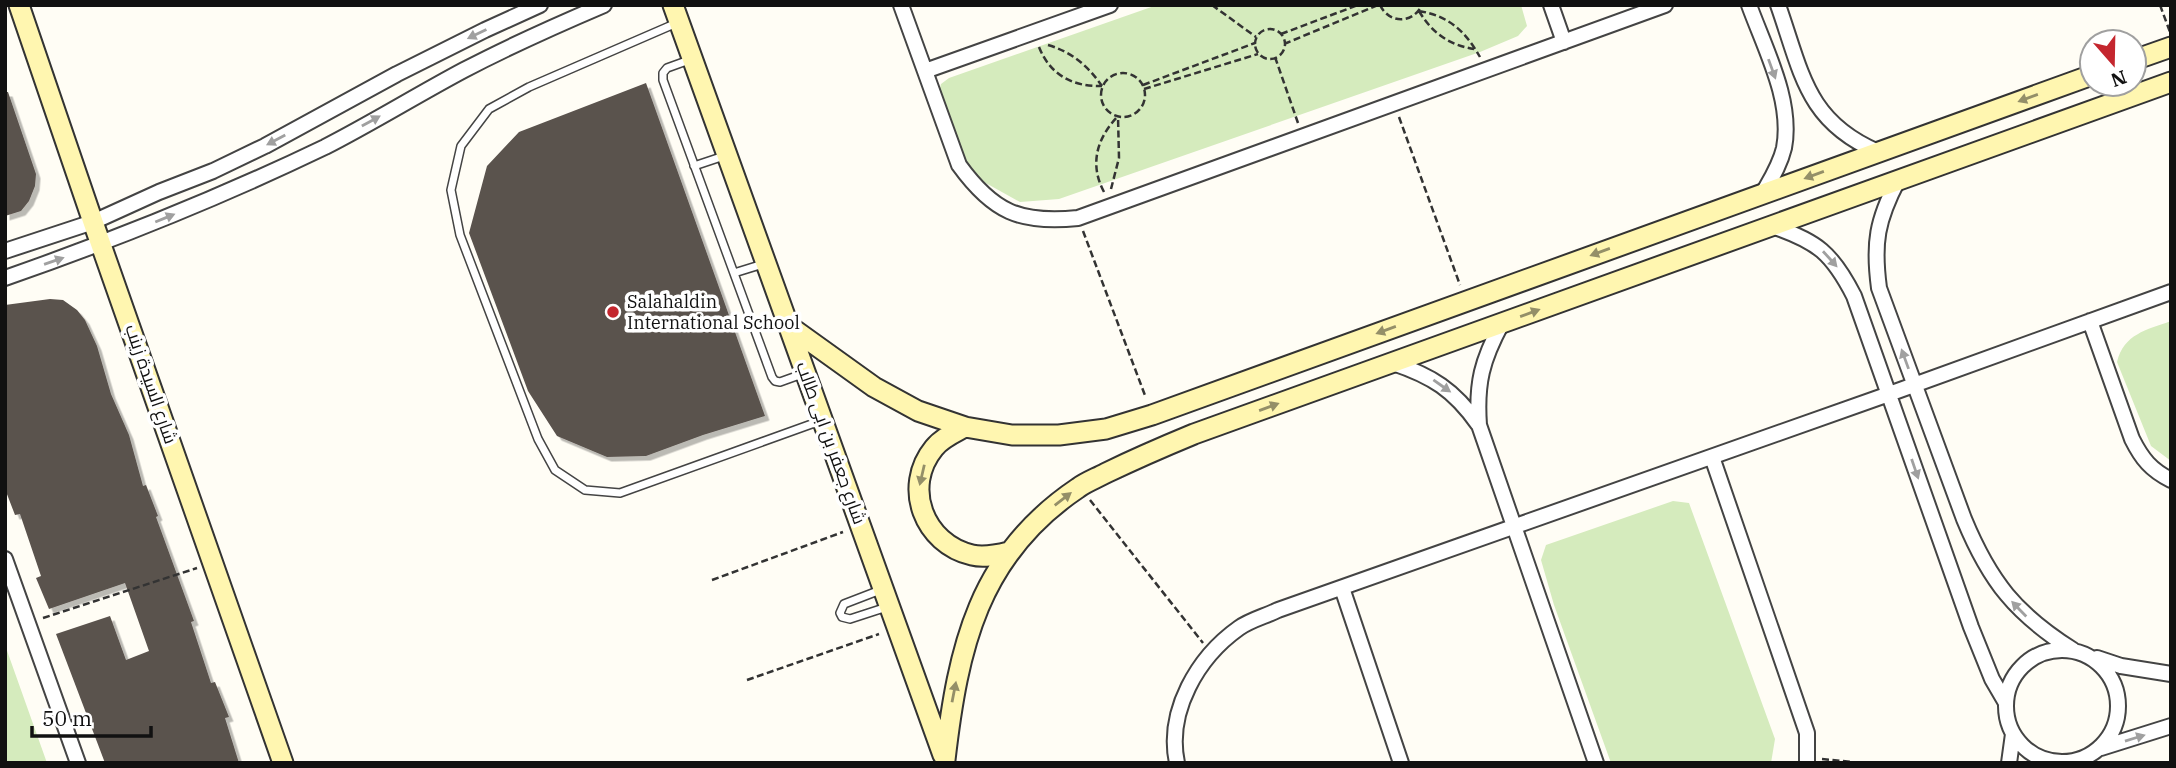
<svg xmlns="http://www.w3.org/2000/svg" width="2176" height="768" viewBox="0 0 2176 768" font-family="'IBM Plex Serif',Cairo,serif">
  <defs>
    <filter id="shadow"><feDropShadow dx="4.5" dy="4.5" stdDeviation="0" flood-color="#0004"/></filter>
  </defs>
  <rect width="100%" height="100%" fill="#fffdf5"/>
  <path fill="#d5ebbd" d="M1157,5H1521L1527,26L1518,36L1480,52L1059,199L1020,202L975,177L957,149L938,96L941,84L949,78Z
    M2171,321V461L2151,446L2117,362C2124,334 2146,330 2171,321Z
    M1673,501L1689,503L1775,739L1771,763H1611L1554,605L1541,560L1546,545Z
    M5,645L47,763H5Z"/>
  <path fill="#5a524d" filter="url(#shadow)" d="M646,83L765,416L703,435L646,456L607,457L557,436L528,391L469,233L487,166L519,132Z
    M5,92H8L36,174L35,186L29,201L21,211L5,216Z
    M50,299L63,300L77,310L85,320L97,346L111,394L129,435L143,486L146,485L158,516L156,517L194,621L191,622L211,683L215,682L229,717L225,718L239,763H105L56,634L110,616L126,660L149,651L125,583L49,609L36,578L41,576L20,514L15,515L5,489V305Z"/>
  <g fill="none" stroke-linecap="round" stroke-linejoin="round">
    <g stroke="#444" stroke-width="10">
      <path id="lane" d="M679,22L529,87L489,109L461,146L451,190L460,235L538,439L555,470L585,490L620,493L820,421
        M692,59L667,68L663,73V80L772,377L775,381L780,382L805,373
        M694,166L727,155
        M734,273L763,264
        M883,589L844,604L840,613L842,617L850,619L890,606"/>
    </g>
    <g stroke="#444" stroke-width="18">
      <path id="street" d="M901,5L959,165C993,212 1020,224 1078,218L1665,5
        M1551,5L1564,42
        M1749,5C1765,49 1793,101 1784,148C1780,165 1771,179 1763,193
        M1778,5C1802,73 1806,121 1878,152
        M925,71L1110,5
        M1898,180C1877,220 1873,243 1879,288L1964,519C1990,582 2016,614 2073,650
        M1772,226C1817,241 1832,253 1854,296L1971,627L1992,679L2006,703
        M5,251L93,222L159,192L213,171L265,146L397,74L485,30L540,5
        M5,278C114,240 221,197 325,147C372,123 417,95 464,70C510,46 557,25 604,5
        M2090,321L2132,439C2142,459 2151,470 2171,480
        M1502,323C1482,360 1476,383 1479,425L1596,763
        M1393,363C1432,376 1454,390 1478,424
        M1712,457L1807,733V763
        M5,559L78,763
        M1342,588L1401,763
        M2006 706a56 56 0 1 1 112 0a56 56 0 1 1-112 0Z
        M2097,658L2121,666L2171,674
        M2101,748L2171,726
        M1177,763C1166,711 1198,657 1239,628C1250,620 1266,616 1278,610L1889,394L2171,292
        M2009,763L2013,734"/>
    </g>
    <g stroke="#333" stroke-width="23">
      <path id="secondary" d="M19,5L93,222L283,763
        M673,5L943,755
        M2134,60L2171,47
        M789,326L874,387L918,411L965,427L1012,435H1059L1106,429L1152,415L2092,75
        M965,427C954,433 942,438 934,448C902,487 924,544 972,555C984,558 997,555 1009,552
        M945,760C958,648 978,555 1078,488C1086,482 1097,478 1106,473C1135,459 1165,446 1194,434L2171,82"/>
    </g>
    <path stroke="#333" stroke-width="2.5" stroke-dasharray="7 3.5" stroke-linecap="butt" d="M1212,5L1256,37
      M1380,5C1389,24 1413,24 1422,5
      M2160,5L2170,32
      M1419,11C1449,16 1465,31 1480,57
      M1419,11C1432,33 1449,45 1474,49
      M1255 44a15 15 0 1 1 30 0a15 15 0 1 1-30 0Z
      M1281,34L1358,5
      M1284,44L1378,5
      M1048,45C1072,52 1088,66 1102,86
      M1039,47C1050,75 1073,87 1102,86
      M1275,57L1298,123
      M1101 95a22 22 0 1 1 44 0a22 22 0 1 1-44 0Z
      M1143,85L1255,43
      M1144,89L1258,54
      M1399,117L1460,285
      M1111,189L1119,158L1118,116
      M1104,192C1089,164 1097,138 1118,116
      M1083,231L1146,398
      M1090,500L1203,643
      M712,580L843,532
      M43,618L197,568
      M747,680L879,634
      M1822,759L1862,763"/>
    <use href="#lane" stroke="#fff" stroke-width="7"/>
    <use href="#street" stroke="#fff" stroke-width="14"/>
    <use href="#secondary" stroke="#fff6b0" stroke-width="19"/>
  </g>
  <defs><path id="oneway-solid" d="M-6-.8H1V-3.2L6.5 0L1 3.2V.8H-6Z" transform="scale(1.75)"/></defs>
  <g fill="#a0a0a0">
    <use href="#oneway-solid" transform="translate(477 34) rotate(154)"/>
    <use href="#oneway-solid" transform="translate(1772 69) rotate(70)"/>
    <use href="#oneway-solid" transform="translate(371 121) rotate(-29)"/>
    <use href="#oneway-solid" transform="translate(276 140) rotate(152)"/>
    <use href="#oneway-solid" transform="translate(165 218) rotate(-22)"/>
    <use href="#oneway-solid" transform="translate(1830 259) rotate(48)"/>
    <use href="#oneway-solid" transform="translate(54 261) rotate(-19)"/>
    <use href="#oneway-solid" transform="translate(1905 359) rotate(-110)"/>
    <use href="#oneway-solid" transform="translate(1442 386) rotate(35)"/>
    <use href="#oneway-solid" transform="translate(1915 469) rotate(71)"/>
    <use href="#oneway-solid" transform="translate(2019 609) rotate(-134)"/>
    <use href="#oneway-solid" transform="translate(2135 738) rotate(-17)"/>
  </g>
  <g fill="#948f68">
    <use href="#oneway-solid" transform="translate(2028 98) rotate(160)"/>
    <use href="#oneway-solid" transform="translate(1814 175) rotate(160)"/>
    <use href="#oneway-solid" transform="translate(1600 252) rotate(160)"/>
    <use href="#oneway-solid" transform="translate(1530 313) rotate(-20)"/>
    <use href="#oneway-solid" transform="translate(1386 330) rotate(160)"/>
    <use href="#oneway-solid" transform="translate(1269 407) rotate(-20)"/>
    <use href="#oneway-solid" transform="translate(922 475) rotate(103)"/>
    <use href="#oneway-solid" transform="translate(1063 499) rotate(-38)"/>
    <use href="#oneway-solid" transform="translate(954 692) rotate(-79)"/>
  </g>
  <circle fill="#c4262e" stroke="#fff" stroke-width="2.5" cx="613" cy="312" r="7"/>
  <g text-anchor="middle" stroke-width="7" stroke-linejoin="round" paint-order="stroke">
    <g font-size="18" fill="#111" stroke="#fff" text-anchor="start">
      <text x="627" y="308">Salahaldin<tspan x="627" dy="21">International School</tspan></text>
    </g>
    <g font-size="18" fill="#111" stroke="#fff">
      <text transform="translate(151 384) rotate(71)" y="6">شارع السيدة زينب</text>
      <text transform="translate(831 443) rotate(70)" y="6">شارع جعفر بن ابى طالب</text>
    </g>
  </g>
  <rect width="2176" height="768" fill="none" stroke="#111111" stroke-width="14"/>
  <g transform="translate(2113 63) rotate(160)"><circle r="33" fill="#ffffff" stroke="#a0a0a0" stroke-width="2"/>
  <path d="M0-5L12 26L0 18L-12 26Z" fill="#c4262e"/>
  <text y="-10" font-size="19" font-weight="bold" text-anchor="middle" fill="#111111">N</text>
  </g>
  <path d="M32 726v10h119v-10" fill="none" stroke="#111111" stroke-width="3.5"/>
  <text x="42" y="726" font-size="21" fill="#111111" stroke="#ffffff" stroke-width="5" paint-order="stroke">50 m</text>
</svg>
